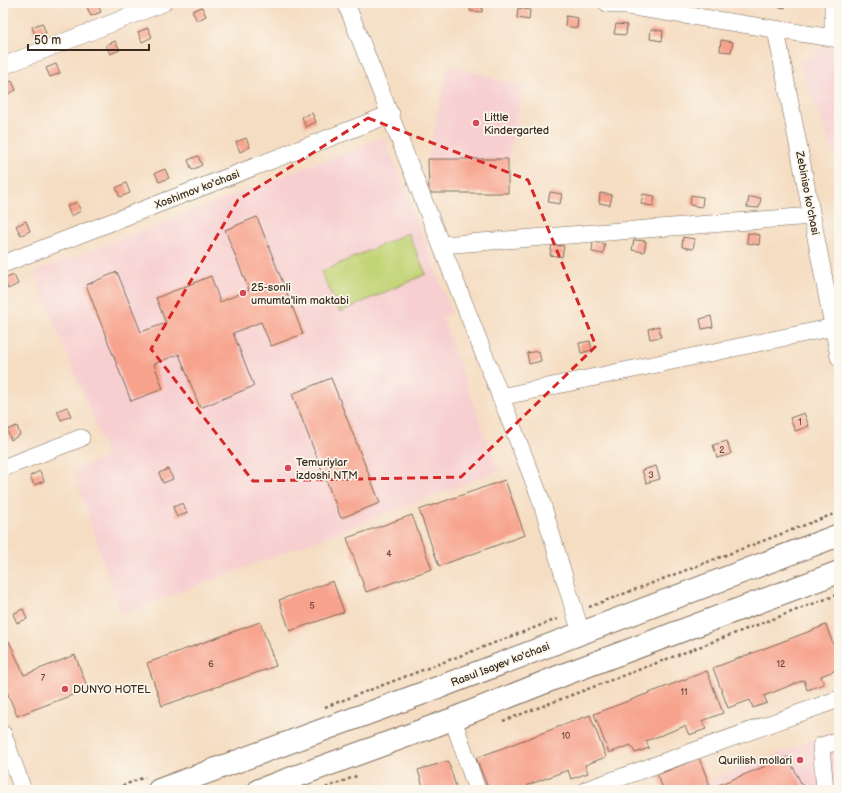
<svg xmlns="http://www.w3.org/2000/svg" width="842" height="793" viewBox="0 0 842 793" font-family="'Balsamiq Sans',sans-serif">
  <rect width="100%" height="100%" fill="#fbf7ec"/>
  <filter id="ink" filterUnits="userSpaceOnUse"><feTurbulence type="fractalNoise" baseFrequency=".025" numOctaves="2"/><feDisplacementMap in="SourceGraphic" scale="8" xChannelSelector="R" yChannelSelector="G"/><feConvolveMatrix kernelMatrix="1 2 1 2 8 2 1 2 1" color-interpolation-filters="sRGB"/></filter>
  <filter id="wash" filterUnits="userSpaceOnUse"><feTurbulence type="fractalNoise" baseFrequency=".012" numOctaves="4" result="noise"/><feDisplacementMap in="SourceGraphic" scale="16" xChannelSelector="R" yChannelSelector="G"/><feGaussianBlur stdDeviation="0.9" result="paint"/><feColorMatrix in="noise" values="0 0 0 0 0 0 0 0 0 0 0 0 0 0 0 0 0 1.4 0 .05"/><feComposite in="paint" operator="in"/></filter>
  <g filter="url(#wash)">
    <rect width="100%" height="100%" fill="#f5ddc2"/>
    <path fill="#f7cfd0" d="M825,46L839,48V166L799,63Z
      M448,64L524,87L508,159V193H429L428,159Z
      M384,137L452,313L442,317L498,471L121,615L73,470L108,456L34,272Z
      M839,730V790H685Z"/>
    <path fill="#c2d476" stroke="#7e7f4a" d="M408,233L426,274L340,312L321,272Z"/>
    <g id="blocks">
      <path fill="#f7a28c" d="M97,3L101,12L91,16L87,7Z
        M471,3H483L482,12L470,11Z
        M774,3H786L785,8L773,6Z
        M202,7L206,16L197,21L192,11Z
        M518,8L530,10L529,20L517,18Z
        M566,16L578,18L577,28L565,26Z
        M42,23L46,33L36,37L32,27Z
        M616,24L627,25L626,35L614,34Z
        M148,28L152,37L142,42L138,32Z
        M651,29L663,31L662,41L650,39Z
        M721,40L733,42L731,52L720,51Z
        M115,41L120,50L110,54L106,45Z
        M56,64L60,73L50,77L46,68Z
        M12,81L16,90L6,95L3,85Z
        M312,113L316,122L306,127L302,117Z
        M246,138L250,147L240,152L236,142Z
        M198,156L202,165L192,170L188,160Z
        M428,159H508V193H429Z
        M165,169L169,178L159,182L155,173Z
        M126,183L130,193L120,197L116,188Z
        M550,192L562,194L560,204L548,202Z
        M600,193L612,195L610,205L599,203Z
        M643,194L655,196L653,206L641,204Z
        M691,195L703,197L702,207L690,205Z
        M749,197L761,198L759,208L747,207Z
        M77,202L81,211L71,216L67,206Z
        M257,217L303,334L271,346L261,322L233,333L254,386L200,408L179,354L154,364L163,389L131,401L86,285L117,272L141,332L166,323L156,298L211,276L220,302L249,290L225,230Z
        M26,221L30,231L21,235L16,226Z
        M748,233L760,235L759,245L747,243Z
        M683,237L695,239L693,249L682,247Z
        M634,240L646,241L644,252L632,250Z
        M593,242L605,244L603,254L592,252Z
        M552,245L564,246L562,257L550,255Z
        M14,275L18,284L8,289L4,279Z
        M711,316L713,327L702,329L700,319Z
        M659,326L661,337L650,339L648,329Z
        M590,341L592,350L581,353L579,343Z
        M539,351L541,361L529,364L527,353Z
        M331,378L380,503L341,518L292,394Z
        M67,407L71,416L61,420L57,411Z
        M804,413L809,426L795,431L790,418Z
        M17,426L20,435L11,440L7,430Z
        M727,441L731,454L717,458L713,445Z
        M656,466L660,479L646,483L642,470Z
        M168,469L173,479L163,483L159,473Z
        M40,471L44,481L34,485L30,476Z
        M505,480L525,535L439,566L419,510Z
        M183,503L187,513L177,517L173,507Z
        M412,515L432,569L366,592L347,538Z
        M333,581L344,612L290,631L279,600Z
        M23,609L27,619L17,623L13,614Z
        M260,622L276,666L162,706L147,663Z
        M826,625L839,660V669L821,676L824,684L807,690L804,680L764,696L767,703L753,708L750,700L728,708L713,668Z
        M9,641L24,675L75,655L88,689L17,716L3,682V643Z
        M707,671L723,713L702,721L706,729L689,735L685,726L646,741L649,748L635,753L631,745L609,753L594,714Z
        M590,715L606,757L585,765L588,773L571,779L568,770L528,785L530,790H489L476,758Z
        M788,757L803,787L796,790H664L657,775L699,758L711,788Z
        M448,761L457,790H424L418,770Z"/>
    </g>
  </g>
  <g filter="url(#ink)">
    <use href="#blocks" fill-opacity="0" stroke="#7c6957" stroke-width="1"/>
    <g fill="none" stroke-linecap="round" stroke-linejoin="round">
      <g stroke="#7c6957" stroke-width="18">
        <path id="minor" d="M346,3L540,497L581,633
          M607,3L839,39
          M776,30L839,357
          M833,38V3
          M3,66L163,3
          M442,245L812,216
          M3,264L391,114
          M500,397L834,327
          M3,468L81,438
          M453,719L477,790
          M3,734L23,790
          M586,790L839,699
          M825,790L821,746L839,741"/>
      </g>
      <g stroke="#7c6957" stroke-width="24">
        <path id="major" d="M159,790L437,688L839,535
          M259,790L453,719L568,673L839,572"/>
      </g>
      <path stroke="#7c6957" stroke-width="2.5" stroke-dasharray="3 3" stroke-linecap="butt" d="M589,607L839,512
        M325,707L560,618
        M503,721L839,594
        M111,790L145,777
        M320,790L359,775"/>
      <use href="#minor" stroke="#fff" stroke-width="17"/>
      <use href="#major" stroke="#fff" stroke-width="22"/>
    </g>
  </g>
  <path fill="none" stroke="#d62828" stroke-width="3" stroke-dasharray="8 5" stroke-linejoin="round" d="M368,118L528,180L596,346L461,477L253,481L151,349L238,200Z"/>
  <g fill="#d1495b" stroke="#fbf7ec" stroke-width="1.5">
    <circle cx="476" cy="123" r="4"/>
    <circle cx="243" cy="293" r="4"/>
    <circle cx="288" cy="468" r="4"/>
    <circle cx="65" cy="689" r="4"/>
    <circle cx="800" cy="760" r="4"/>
  </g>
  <g text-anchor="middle" stroke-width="3.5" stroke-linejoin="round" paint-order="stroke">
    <g font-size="9" fill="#6a483a">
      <text x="800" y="425">1</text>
      <text x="722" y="453">2</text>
      <text x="651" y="478">3</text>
      <text x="389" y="557">4</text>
      <text x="312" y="609">5</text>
      <text x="211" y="667">6</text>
      <text x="781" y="667">12</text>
      <text x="43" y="681">7</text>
      <text x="684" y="695">11</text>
      <text x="566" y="739">10</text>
    </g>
    <g font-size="11" fill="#3b2a1e" stroke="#fbf7ec" text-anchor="start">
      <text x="484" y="121">Little<tspan x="484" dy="13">Kindergarted</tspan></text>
      <text x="251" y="291">25-sonli<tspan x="251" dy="13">umumta'lim maktabi</tspan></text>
      <text x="296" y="466">Temuriylar<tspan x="296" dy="13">izdoshi NTM</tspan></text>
      <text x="73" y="693">DUNYO HOTEL</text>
      <text x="792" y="764" text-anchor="end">Qurilish mollari</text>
    </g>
    <g font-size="11" fill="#3b2a1e" stroke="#fbf7ec">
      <text transform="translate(197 189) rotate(-21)" y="4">Xoshimov ko'chasi</text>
      <text transform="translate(808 193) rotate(79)" y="4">Zebiniso ko'chasi</text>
      <text transform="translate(500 664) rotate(-21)" y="4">Rasul Isayev ko'chasi</text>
    </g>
  </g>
  <rect width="842" height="793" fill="none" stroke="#fbf7ec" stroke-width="16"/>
  <path d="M28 44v6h121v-6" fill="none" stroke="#3b2a1e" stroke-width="2"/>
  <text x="34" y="44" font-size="12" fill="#3b2a1e" stroke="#fbf7ec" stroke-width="3" paint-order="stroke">50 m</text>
</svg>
